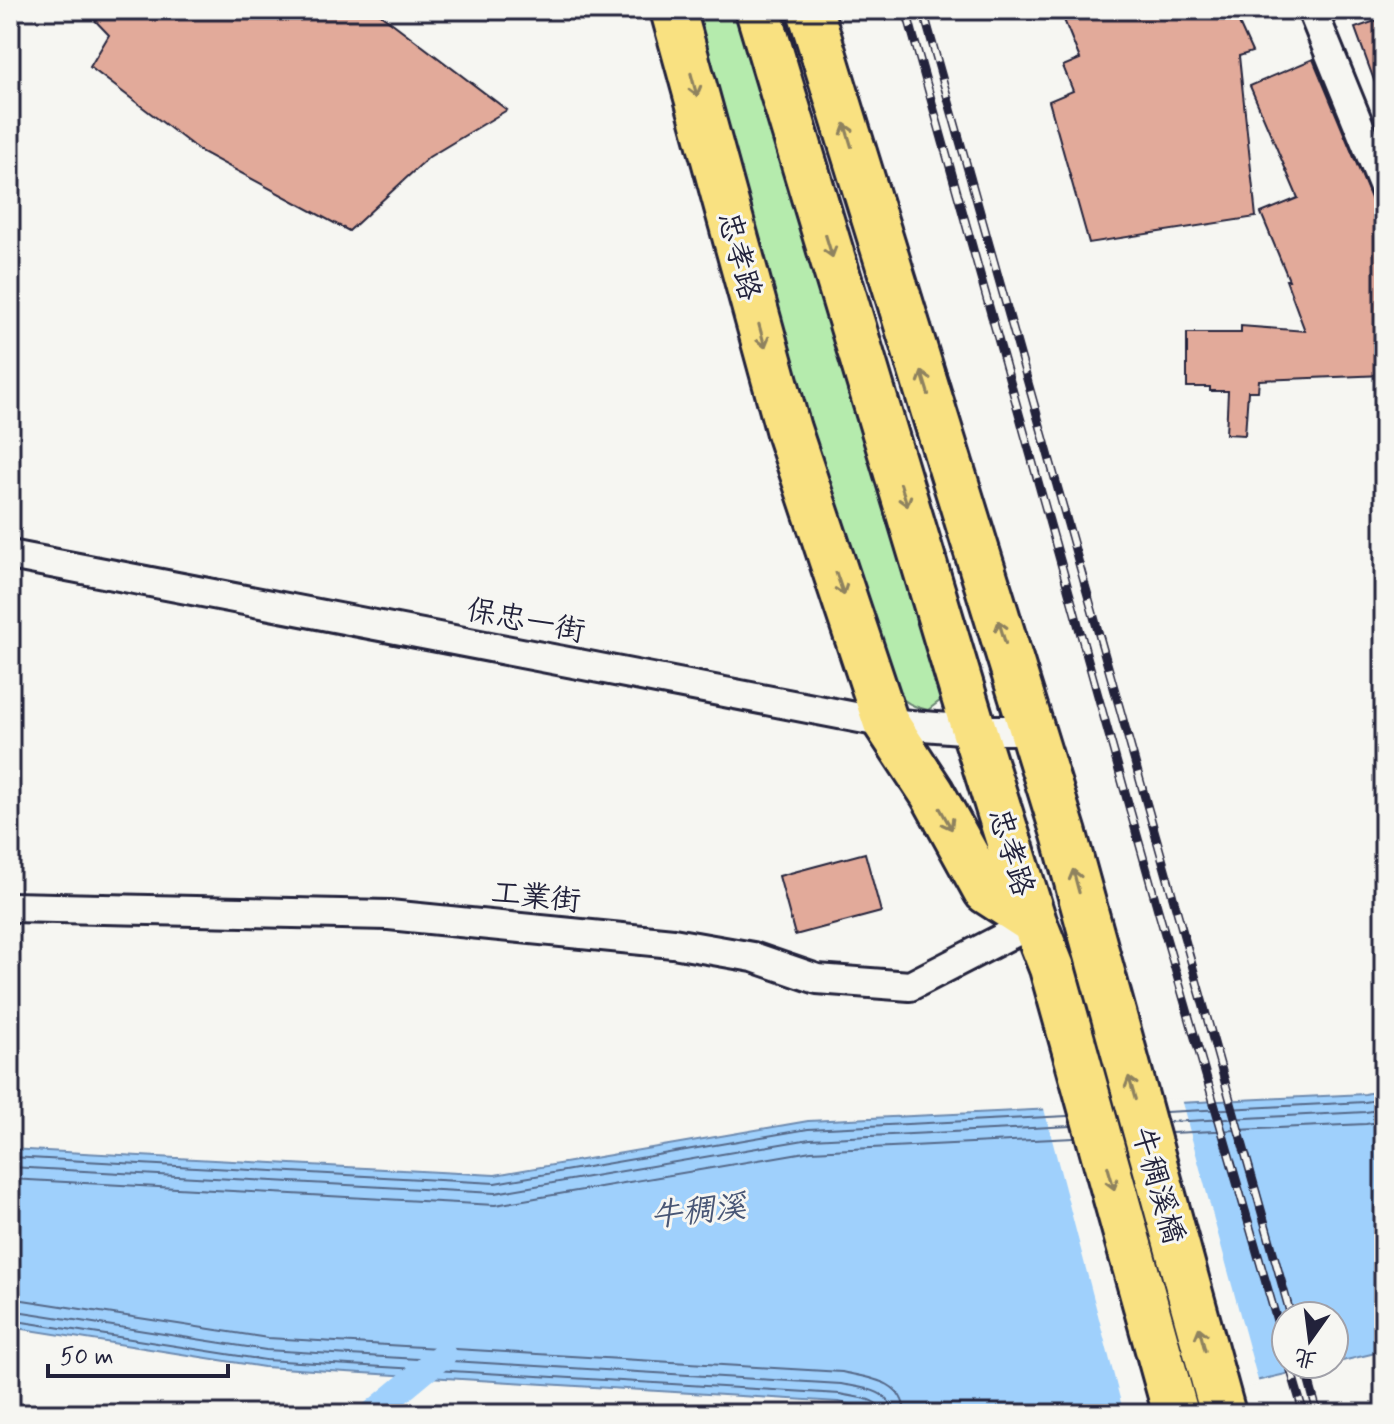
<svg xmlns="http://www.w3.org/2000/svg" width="1394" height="1424" viewBox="0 0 1394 1424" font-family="Mynerve,'LXGW WenKai TC',sans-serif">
  <rect width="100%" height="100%" fill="#f6f6f2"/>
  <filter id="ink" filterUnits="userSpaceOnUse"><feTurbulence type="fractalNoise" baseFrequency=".0125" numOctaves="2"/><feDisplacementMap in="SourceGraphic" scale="16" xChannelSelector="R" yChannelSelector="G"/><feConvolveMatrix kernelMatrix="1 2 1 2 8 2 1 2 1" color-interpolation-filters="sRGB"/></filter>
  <g filter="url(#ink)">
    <path fill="#b5ebad" stroke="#6c8674" stroke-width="2" d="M688,10H739L946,688L941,700L928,710C890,703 889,678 877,646Z"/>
    <path fill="#9fd0fc" stroke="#6d8aaf" stroke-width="2" d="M1384,1090V1351L1334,1363V1316H1286V1364H1329L1113,1414H891L839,1402L264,1367L10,1327V1149L495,1175L808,1121L1365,1094Z"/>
    <path fill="#f6f6f2" d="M1181,1099L1259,1384L1124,1414L1043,1105Z"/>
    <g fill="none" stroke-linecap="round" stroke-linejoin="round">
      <path stroke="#546888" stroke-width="2" d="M1165,1112L1365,1102L1384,1099
        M1168,1122L1366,1112L1384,1109
        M1171,1133L1366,1124L1384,1121
        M10,1157L495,1183L808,1129L1068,1116
        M10,1167L495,1193L810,1139L1071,1126
        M10,1179L495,1205L811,1151L1074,1138
        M10,1298L268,1338L842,1372C869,1378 904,1380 905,1414
        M10,1310L266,1350L841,1384C861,1388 891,1389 893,1414
        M10,1320L265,1360L840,1394C855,1398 880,1397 883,1414"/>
      <path stroke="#9fd0fc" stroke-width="26" d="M372,1414L443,1355"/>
    </g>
    <path fill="#e2aa9a" stroke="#22223b" stroke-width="2" d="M85,10H375L507,110L429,157L349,231L200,151L90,67L109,35Z
      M1060,10H1233L1252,52L1239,56L1256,217L1089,243L1049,101L1073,91L1063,66L1080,59Z
      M1384,18V102H1382L1355,28Z
      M1313,59L1383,227L1378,229L1384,246V375L1259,380L1258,391H1248L1245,435L1226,434L1228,391H1210V387H1187V333H1241V326L1305,331L1286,280H1289L1261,213L1298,198L1250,86Z
      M865,853L881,912L795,935L779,876Z"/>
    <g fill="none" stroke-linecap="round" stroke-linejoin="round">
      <g stroke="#22223b" stroke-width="34">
        <path id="street" d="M1312,10L1384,187
          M10,555L886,723L974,730H1032
          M10,907L389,915L673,943L753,957L817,979L910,986L1034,922"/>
      </g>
      <g stroke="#22223b" stroke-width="50">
        <path id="primary" d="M673,10L788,429L886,723L932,793L986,891L1034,922
          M758,10L974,730L1034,922L1052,968L1176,1414
          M810,10L1064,834L1223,1414"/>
      </g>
      <use href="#street" stroke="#f6f6f2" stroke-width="28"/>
      <use href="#primary" stroke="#f9e181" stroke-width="44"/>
      <g stroke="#22223b" stroke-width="9">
        <path id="rail" d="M906,10L1158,910L1286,1352
          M923,10L1291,1316
          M1289,1364L1304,1414
          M1304,1364L1318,1414"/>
      </g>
      <use href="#rail" stroke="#f6f6f2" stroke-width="6" stroke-dasharray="18" stroke-linecap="butt"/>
    </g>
    <defs><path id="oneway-shaft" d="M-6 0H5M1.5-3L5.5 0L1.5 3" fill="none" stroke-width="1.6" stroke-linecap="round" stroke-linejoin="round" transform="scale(2)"/></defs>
    <g stroke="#8e825e">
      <use href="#oneway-shaft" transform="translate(694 85) rotate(75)"/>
      <use href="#oneway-shaft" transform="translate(848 135) rotate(-107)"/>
      <use href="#oneway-shaft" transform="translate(829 246) rotate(73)"/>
      <use href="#oneway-shaft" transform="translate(762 336) rotate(75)"/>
      <use href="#oneway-shaft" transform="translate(925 383) rotate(-107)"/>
      <use href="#oneway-shaft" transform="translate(904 495) rotate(73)"/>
      <use href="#oneway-shaft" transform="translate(840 584) rotate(71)"/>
      <use href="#oneway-shaft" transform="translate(1002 632) rotate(-107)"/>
      <use href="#oneway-shaft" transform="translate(946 819) rotate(61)"/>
      <use href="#oneway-shaft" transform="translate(1076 881) rotate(-105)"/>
      <use href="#oneway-shaft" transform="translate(1132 1088) rotate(-106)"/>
      <use href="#oneway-shaft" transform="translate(1111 1178) rotate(74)"/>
      <use href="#oneway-shaft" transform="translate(1202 1339) rotate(-105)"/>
    </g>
  </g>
  <g text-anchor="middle" stroke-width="6" stroke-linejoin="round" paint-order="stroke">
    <g font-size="30" fill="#22223b" stroke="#f6f6f2">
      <text transform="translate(740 256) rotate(75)" y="10">忠孝路</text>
      <text transform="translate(526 620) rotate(11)" y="10">保忠一街</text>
      <text transform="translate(1012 852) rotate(73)" y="10">忠孝路</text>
      <text transform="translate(536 896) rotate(6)" y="10">工業街</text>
      <text transform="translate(1159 1185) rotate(74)" y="10">牛稠溪橋</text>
    </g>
    <g font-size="32" font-style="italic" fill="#485675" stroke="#f6f6f2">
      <text transform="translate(698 1210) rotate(-6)" y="11">牛稠溪</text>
    </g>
  </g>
  <rect width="1394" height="1424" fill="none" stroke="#f6f6f2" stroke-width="40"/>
  <rect x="20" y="20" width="1354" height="1384" fill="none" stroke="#22223b" stroke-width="3" filter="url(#ink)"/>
  <g transform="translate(1310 1340) rotate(194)"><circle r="38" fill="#f6f6f2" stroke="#a1a1a9" stroke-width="2"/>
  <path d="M0-6L14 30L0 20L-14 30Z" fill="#22223b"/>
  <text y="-12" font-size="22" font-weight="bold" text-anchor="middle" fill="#22223b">北</text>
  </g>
  <path d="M48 1364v12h180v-12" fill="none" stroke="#22223b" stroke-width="4"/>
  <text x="60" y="1364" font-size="24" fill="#22223b" stroke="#f6f6f2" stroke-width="6" paint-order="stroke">50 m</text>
</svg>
